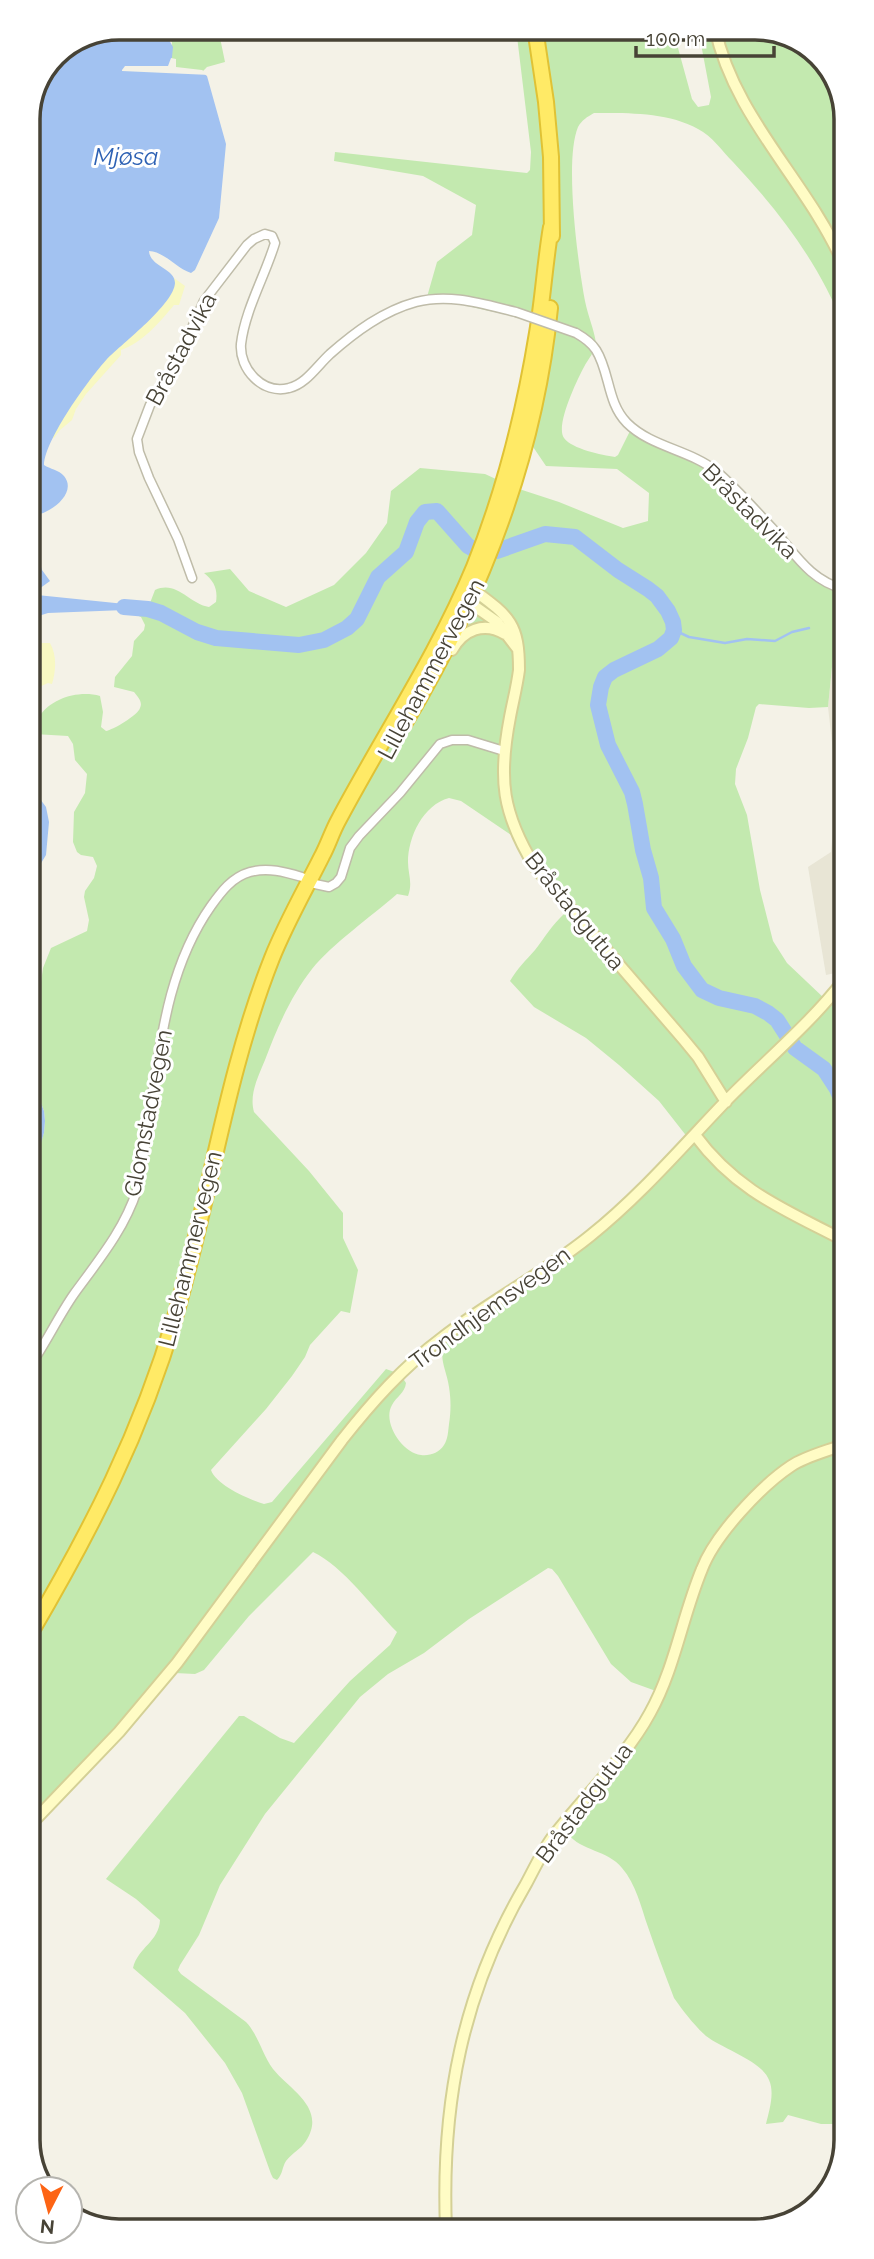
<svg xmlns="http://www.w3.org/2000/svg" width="874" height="2259" viewBox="0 0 874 2259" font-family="Raleway,sans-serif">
  <rect width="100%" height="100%" fill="#f4f2e7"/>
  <path fill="#e8e5d5" d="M840,587H844V971L826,975L808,867L831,852L837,786L828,707Z"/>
  <path fill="#c3e9af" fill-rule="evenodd" d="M166,28H218L225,62L207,67L201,73L171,67L172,42L165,33Z
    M516,28L670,29L675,37L692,99L698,107L709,105L711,97L698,28H761L814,50L843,96V325C819,263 778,210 733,162C722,151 712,136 698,129C668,112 627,113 594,113C587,117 582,120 578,127C564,160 578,264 585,301C588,316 594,329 596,343C595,352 588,359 584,367C577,380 555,426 564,438C572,449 602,455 615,457L618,455L632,427L718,473L801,567L840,587L828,707L809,708L759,704L756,707L748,738L736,769L735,784L747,815L760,890L773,941L787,963L825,999L844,990L846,2108L840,2113L834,2124H821L788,2115L783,2122L766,2124C769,2111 775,2093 769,2080C762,2061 723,2049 706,2036C694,2025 683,2011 674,1998C665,1974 656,1951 648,1927C641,1907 636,1884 622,1868C608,1850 581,1851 568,1834L570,1824L577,1812L638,1734L656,1691L631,1682L611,1664L558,1576L552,1569L548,1568L469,1619L424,1653L388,1674L360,1697L265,1814L220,1885L199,1935L180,1965L178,1970L181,1974L246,2022C259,2036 262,2054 273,2069C290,2090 327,2108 306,2141C301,2149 292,2153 286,2161C282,2167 283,2174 277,2180L273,2178L271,2174L242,2093L225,2063L185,2013L133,1968C138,1947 159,1942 160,1920L136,1899L106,1879L239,1716H244L280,1738L294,1743L350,1681L390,1645L397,1632C372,1607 344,1567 313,1552L249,1616L204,1670L195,1674L175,1673L31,1827L30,1246L35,1225L38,1180L35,1159L44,1133L45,1121L44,1111L34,1085L31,1060L29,1000L40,989L43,968L51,948L87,931L89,920L84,897L85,891L94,878L97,866L93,857L81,855L77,852L73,842L74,812L85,793L87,774L75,760L73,744L68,736L34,734C35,728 36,722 39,717C51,698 79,690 100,696L103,712L101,727L106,731C113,730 138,715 140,708C143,702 138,697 134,692L114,687L115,677L132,656L134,641L144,630L145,625L141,617L125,610V604L141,605L150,603L155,590C177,580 189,604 209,607L216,602C218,589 214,581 204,573L230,569L249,591L286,607L334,585L366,553L387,523L391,491L420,468L485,474L513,487L559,502L623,528L648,521L649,493L617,469L546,466L527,438L543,323L427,297L437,262L472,235L476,205L423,176L334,161L335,152L527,173L530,170L531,152ZM449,798L461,801L514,837L564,909V914C552,925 545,937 535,950C526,960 517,969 510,981L534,1007L586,1038L619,1065L659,1101L688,1138L592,1235L450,1335C435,1355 446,1366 449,1387C451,1400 451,1411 449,1424C448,1432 448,1439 444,1445C439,1453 430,1456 421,1455C402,1453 382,1422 392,1405C396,1397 405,1393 406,1383L400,1374L386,1369L272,1502L264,1504C248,1499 216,1485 211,1470L266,1409L292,1376L305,1357L310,1345L341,1311L350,1313L358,1270L343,1238V1213L309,1171L254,1112C249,1094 258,1077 265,1060C277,1028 291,996 312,969C332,944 372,916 397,894L408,896C413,883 408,874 408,862C408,837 423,805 449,798Z"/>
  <path fill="#f8f8c2" d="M174,278L185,286L179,305H174C159,323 142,343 121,350V355L86,394L76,409L72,420L60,430L54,438L48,436L88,374L167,300L174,288Z
    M32,633L42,643H50C57,655 56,671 52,684L48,683L35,689L37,676Z"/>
  <path fill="#a2c2f1" d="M120,28H166L165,33L173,47L171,67L203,73L207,76L226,144L219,218L195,270L191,273C176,268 165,252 149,251C150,267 175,268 175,283C174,304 123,343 107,359C89,379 45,439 44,465C50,469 59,470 64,476C79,494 46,517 29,516L28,114L55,55Z
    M29,551L37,554L42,570L50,581L39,589L37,595L125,604V610L48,613L29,619Z
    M29,784L46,807L49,822L46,855L32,878L34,892L29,903Z
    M30,1030L34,1085L44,1111L45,1121L44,1133L36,1159L38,1180L35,1225L30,1246Z"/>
  <path fill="#f4f2e7" d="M171,58L176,59V67L202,70L210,75L122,71V70L125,66H168Z"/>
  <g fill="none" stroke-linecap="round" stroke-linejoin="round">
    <path stroke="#a2c2f1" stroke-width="2.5" d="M674,630L689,637L725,643L747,639L775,641L792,632L809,628"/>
    <path stroke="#a2c2f1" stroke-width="16" d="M124,607L148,609L161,613L197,632L216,638L299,645L324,640L347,628L357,619L378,577L406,552L417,522L425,512L437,511L468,546L479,552L497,551L545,534L575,537L618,570L648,589L657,596L668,611L673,622L674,630L671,638L658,649L614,670L605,677L601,687L598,705L608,745L632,792L635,804L643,850L651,878L654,908L673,939L684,966L702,990L719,998L755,1006L768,1013L777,1020L795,1048L824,1069L837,1089L844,1105"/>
    <g stroke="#bfbca9" stroke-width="11">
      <path id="street" d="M576,333C583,337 591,342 596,350C610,372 607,403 627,423C651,447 690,450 716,471C736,488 754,509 772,528C794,552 810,581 844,589
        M192,578L178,539L149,478L139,452L137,439L150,405L169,379L204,301L247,245L254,239L265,234L272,236L275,243C265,276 245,310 241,344C239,369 263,395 289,388C306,384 317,366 330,354C355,332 383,311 416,302C450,293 483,304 516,312
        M315,884L329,887L336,883L341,877L350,848L359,836L400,793L440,744L452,740H468L504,751
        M30,1366C46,1343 58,1317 74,1294C98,1261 124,1230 137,1190C143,1169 145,1145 148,1122C160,1048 166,970 211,906C221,892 232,877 250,872C268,867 285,872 302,877"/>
    </g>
    <g stroke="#d4d096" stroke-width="14">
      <path id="secondary" d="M715,28C734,118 807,181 843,263
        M517,648L497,622L470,603L462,593L475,591C510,617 519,624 519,670C517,686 513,701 510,717C498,779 502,813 535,867L684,1040L698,1057L726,1102
        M452,650C463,630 484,621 505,634
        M695,1135C737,1192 786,1210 845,1241
        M31,1824L119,1732L177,1663L342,1440C372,1402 403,1367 442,1338C490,1301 543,1274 590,1236C640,1196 682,1147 726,1101C765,1061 810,1024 844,980
        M446,2229C441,2104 462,1993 526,1884C534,1869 542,1852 552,1838C584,1796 625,1759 650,1713C675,1668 682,1617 702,1569C715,1535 761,1486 791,1466C806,1456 828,1451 845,1444"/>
    </g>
    <g stroke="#e0c235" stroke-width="18">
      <path id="highway" d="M535,28L546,102L551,157L552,236
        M404,724C481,596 535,458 550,308
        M30,1634C91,1530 141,1433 175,1317C210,1198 226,1074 272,958C286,923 305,890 322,856C328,845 332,832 338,821C383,736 437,656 474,567C504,492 524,413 537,333C543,298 545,262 551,227"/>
    </g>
    <use href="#street" stroke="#fff" stroke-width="8"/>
    <use href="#secondary" stroke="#fffcc5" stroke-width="10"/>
    <use href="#highway" stroke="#ffea66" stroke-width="14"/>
    <g stroke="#bfbca9" stroke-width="11" stroke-linecap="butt">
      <path id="street-bridge" d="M516,312L576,333"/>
    </g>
    <use href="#street-bridge" stroke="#fff" stroke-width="8"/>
  </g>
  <g text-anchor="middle" stroke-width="6" stroke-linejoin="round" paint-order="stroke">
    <g font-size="23" fill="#474336" stroke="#fff">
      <text transform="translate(181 349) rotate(-62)" y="8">Bråstadvika</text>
      <text transform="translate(750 511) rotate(45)" y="8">Bråstadvika</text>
      <text transform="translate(431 669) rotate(-62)" y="8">Lillehammervegen</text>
      <text transform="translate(575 911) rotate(51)" y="8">Bråstadgutua</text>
      <text transform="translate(148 1113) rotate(-79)" y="8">Glomstadvegen</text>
      <text transform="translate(190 1249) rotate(-76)" y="8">Lillehammervegen</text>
      <text transform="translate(490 1308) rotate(-36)" y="8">Trondhjemsvegen</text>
      <text transform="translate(584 1803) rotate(-53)" y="8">Bråstadgutua</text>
    </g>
    <g font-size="24" font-style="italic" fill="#2d61b4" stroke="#fff">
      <text x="126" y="165">Mjøsa</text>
    </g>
  </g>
  <path d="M0 0H874V2259H0ZM119 40H755A79 79 0 0 1 834 119V2140A79 79 0 0 1 755 2219H119A79 79 0 0 1 40 2140V119A79 79 0 0 1 119 40Z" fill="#fff" fill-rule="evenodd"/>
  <path fill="none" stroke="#474336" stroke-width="3.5" d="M119 40H755A79 79 0 0 1 834 119V2140A79 79 0 0 1 755 2219H119A79 79 0 0 1 40 2140V119A79 79 0 0 1 119 40Z"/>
  <g transform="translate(49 2210) rotate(186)"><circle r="33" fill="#ffffff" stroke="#b5b4af" stroke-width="2"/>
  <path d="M0-5L12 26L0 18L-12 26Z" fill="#fd6414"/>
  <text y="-10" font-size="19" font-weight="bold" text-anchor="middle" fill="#474336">N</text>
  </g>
  <path d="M636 46v10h138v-10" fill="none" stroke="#474336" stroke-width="3.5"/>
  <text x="646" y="46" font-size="21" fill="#474336" stroke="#ffffff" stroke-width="5" paint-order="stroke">100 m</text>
</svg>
